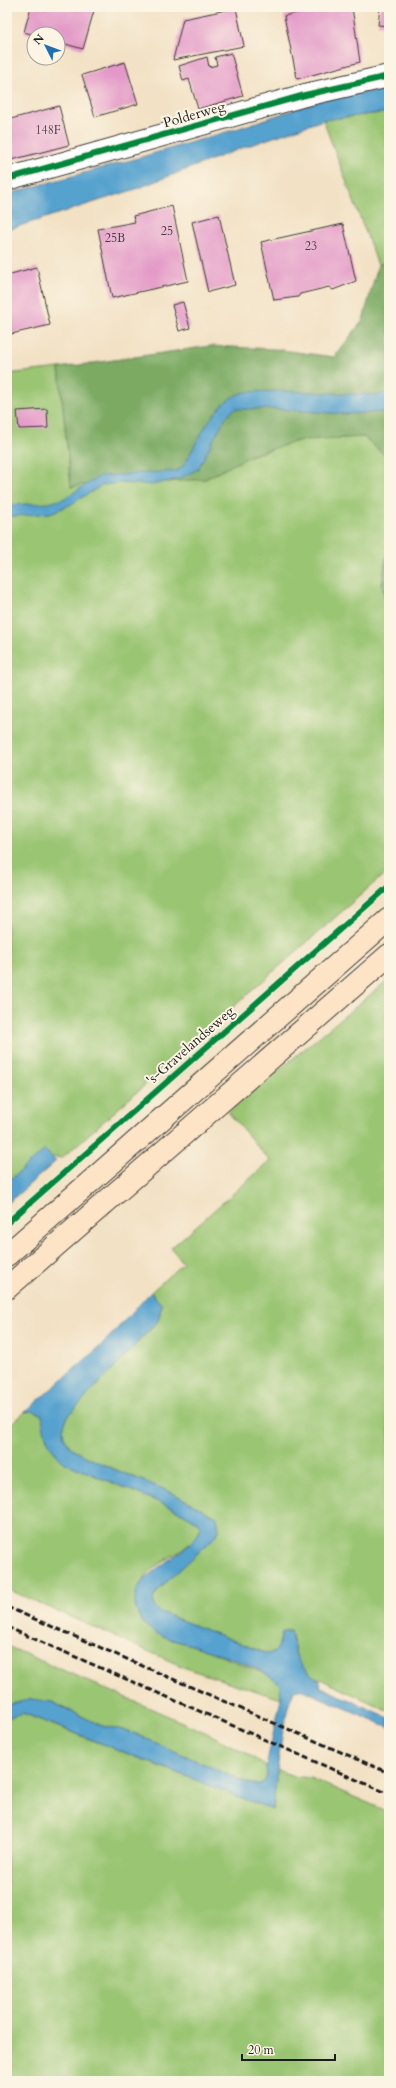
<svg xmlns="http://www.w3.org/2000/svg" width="396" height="2088" viewBox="0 0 396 2088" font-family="Cardo,serif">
  <rect width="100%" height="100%" fill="#fcf5e5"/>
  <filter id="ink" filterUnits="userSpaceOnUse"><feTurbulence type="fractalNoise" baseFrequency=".025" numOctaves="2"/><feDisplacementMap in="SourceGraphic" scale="8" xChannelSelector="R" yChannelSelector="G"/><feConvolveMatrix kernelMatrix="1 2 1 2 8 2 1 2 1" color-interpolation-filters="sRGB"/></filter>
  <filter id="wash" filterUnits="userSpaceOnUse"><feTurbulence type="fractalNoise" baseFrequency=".012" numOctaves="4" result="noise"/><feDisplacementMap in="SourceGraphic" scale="16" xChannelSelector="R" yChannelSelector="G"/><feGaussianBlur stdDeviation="0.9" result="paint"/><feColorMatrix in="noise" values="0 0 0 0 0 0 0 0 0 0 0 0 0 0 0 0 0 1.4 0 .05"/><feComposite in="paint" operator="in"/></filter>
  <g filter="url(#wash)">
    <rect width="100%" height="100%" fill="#f2e1c4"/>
    <path fill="#9ac572" stroke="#5b7047" d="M389,112V261L378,265L323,120Z
      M59,368L71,487L110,479H205L252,455L301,440L364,437L387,457L389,465V541L382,585L389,616V870L62,1158L48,1156L7,1183V374Z
      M389,979V1711L305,1672L297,1659L291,1631H282C280,1642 279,1651 268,1654L160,1612L155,1607L153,1599L158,1590L216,1536L219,1530L217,1518C201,1509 185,1499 168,1491C149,1482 78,1458 68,1444C60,1433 63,1425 70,1414L158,1321L162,1305L151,1292L183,1263L171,1248L270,1161L228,1112Z
      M34,1411L42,1415L47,1440L65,1463L173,1508L191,1518L201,1525C199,1547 162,1558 148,1573C144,1578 141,1584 137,1589L171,1640L194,1645L273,1677L280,1684L281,1699L188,1669L7,1589V1428L25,1412Z
      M7,1646L205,1732L246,1753L266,1766L267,1775L265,1782L256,1785L245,1782L129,1731L102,1726L52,1702L7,1705Z
      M22,1713L273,1810L277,1770L294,1776L310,1778L389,1812V2081H7V1718Z"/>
    <path fill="#7baa64" stroke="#4c6340" d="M389,261V465L387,457L364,437L301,440L252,455L205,479L168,482L110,479L71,487L59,368L210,346L274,349L334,357L363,320L378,265Z
      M389,541V616L382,585Z"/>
    <path fill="#56a2cf" stroke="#395f76" d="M389,88V112L323,120L242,148L133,190L7,230V194L131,160L236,129L322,100Z
      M280,391L380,395L389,392V412L344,414L277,409H235L225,418L198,469L179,479L152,485L119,483L103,485L68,506L50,513L7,517V505L49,503L63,499L100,476L177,471L184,465C198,441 216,397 246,392C257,391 269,392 280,391Z
      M45,1150L56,1161L7,1204V1182Z
      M151,1292L162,1305L158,1321L70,1414C63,1425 60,1433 68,1444C78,1458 149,1482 168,1491C185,1499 201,1509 217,1517L219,1530L216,1536L158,1590L153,1599L155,1607L160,1612L268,1654C279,1651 280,1642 282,1631H291C295,1657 297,1667 320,1680L319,1686L389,1718V1727L303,1690L296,1689C283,1704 275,1787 273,1810L23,1713L7,1718V1705L32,1699L52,1702L102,1726L129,1731L245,1782L256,1785L264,1782L267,1775L266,1766L281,1699L280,1684C263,1668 226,1657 203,1649C180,1640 147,1639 137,1612C134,1604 134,1595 138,1588C150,1565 200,1549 201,1525L191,1518L173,1508L65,1463C49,1450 44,1435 42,1415L34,1411L25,1412L103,1344Z"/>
    <g id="blocks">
      <path fill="#e398c7" d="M31,7H95L83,49L58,42V34L34,35L24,32Z
        M319,7H352L360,62L297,79L284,16Z
        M380,7H389V26L378,25Z
        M236,8L244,46L173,60L183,19Z
        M231,53L243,96L198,109L189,79L183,81L179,66L207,57L209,67L217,65L215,57Z
        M125,62L138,104L95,117L82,75Z
        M59,106L69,145L11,160L7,140V120Z
        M172,206L188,281L112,298L98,229L135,222L133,216Z
        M219,215L235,285L208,292L192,222Z
        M343,224L356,281L333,290L329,287L300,294L298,297L274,300L261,242Z
        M37,267L50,325L7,335V275Z
        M183,302L190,328L179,331L172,305Z
        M47,409L48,428L19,429L17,411Z"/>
    </g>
  </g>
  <g filter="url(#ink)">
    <use href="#blocks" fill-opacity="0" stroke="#3c3a35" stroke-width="1"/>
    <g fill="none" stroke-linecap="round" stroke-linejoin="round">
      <g stroke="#3c3a35" stroke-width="24">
        <path id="minor" d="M7,179L305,95L389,76"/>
      </g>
      <g stroke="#3c3a35" stroke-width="24">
        <path id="secondary" d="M7,1255L389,919
          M7,1288L389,955"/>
      </g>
      <use href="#minor" stroke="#fff" stroke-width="22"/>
      <use href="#secondary" stroke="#fee4c6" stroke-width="22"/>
      <path stroke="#1c1c1c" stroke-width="3" stroke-dasharray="6 3" stroke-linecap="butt" d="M7,1607L389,1773
        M7,1627L389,1794"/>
      <g stroke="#fcf5e5" stroke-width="8">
        <path id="cycleway" d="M7,179L305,95L389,76
          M7,1223L389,886"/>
      </g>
      <use href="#cycleway" stroke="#00873e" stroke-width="6"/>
    </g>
  </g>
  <g text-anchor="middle" stroke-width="4" stroke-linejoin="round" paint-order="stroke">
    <g font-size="12" fill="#4e3b47">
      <text x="48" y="134">148F</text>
      <text x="167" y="235">25</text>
      <text x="115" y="242">25B</text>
      <text x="311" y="250">23</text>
    </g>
    <g font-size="14" fill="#1c1c1c" stroke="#fcf5e5">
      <text transform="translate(194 114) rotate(-16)" y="5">Polderweg</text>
      <text transform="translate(190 1045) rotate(-41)" y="5">'s-Gravelandseweg</text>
    </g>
  </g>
  <rect width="396" height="2088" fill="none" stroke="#fcf5e5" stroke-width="24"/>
  <g transform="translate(46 46) rotate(312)"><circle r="19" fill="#fcf5e5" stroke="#a29e95"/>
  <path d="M0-3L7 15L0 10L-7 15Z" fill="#1f6fb2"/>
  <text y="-6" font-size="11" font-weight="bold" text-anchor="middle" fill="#1c1c1c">N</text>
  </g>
  <path d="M242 2054v6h93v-6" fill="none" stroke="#1c1c1c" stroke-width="2"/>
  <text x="248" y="2054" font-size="12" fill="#1c1c1c" stroke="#fcf5e5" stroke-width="3" paint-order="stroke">20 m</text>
</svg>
